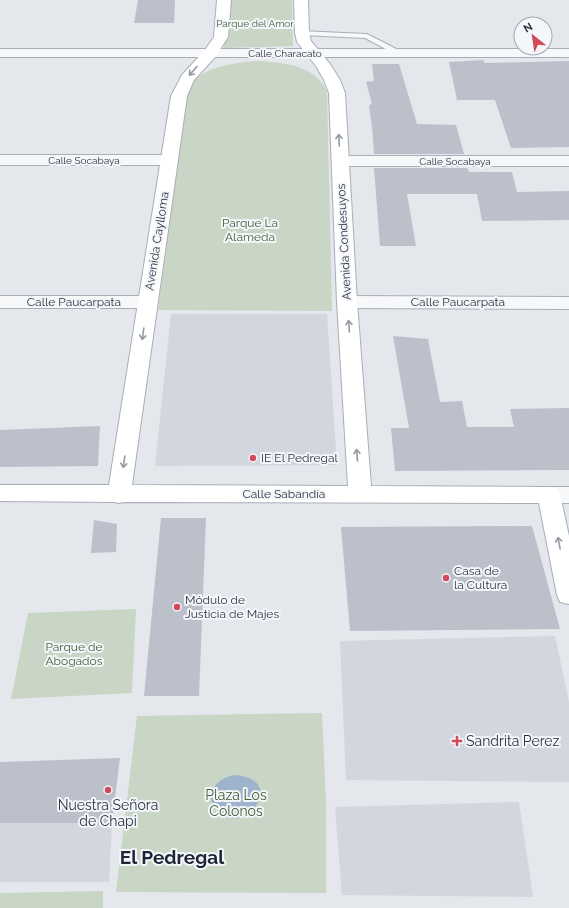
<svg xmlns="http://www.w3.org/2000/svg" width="569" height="908" viewBox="0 0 569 908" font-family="Raleway,sans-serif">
  <rect width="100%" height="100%" fill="#e4e7ec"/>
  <path fill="#d2d6de" d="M171,314H327L337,465L155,466Z
    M555,636L569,702V782L346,780L340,641Z
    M519,802L533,897L342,895L335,807Z
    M0,823H112L109,882H0Z"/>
  <path fill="#c9d6c5" d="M229,0H292L293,46L224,48Z
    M256,61C281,62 317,65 327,92L332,311L158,310L186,95C189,91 190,85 194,81C208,66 236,63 256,61Z
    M136,609L132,693L11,699L28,613Z
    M322,713L326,804V893L116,892L137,716Z
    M103,891V908H0V893Z"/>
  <path fill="#9fb4cc" d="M234,775C296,779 233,852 211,800C212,785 220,778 234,775Z"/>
  <path fill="#bbc0ca" d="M138,0H175L174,23H134Z
    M483,60L485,63L569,61V147L511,148L495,100H457L449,62Z
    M372,64H399L417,124L456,125L464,154H374L372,127L369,105L372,104L366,82L374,81Z
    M374,168H467L469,172H512L517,192L569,191V220L482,221L477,194H407L416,246H380Z
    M393,336L428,339L440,402L462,401L467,427H514L510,409L569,408V470L395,471L391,428H409Z
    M100,426L98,466L0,467V430Z
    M161,518H206L199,696H144Z
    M94,520L117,524L116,552L91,553Z
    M532,526L560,629L350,631L341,527Z
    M120,758L112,823H0V762Z"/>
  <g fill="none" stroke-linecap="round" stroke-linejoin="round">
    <g stroke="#a9aeb7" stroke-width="2">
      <path id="service" d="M299,31L367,34L404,53L400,55H397L365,38L302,35H299Z"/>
    </g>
    <g stroke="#a9aeb7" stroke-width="2">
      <path id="minor" d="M0,49H569V57H0Z
        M0,155H169L175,156L177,160L175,164L169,165H0Z
        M340,156H569V166H340L334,165L332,161L334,157Z
        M0,296H148L155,298L158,302L155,306L148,308H0Z
        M347,296L569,297V309L347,308L340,306L337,302L340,298Z
        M549,487H569V503H549L541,501L538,495L541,489Z"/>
    </g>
    <g stroke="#a9aeb7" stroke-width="2">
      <path id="secondary" d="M217,0H231L228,37L216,56L194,80L187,96L132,485L348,486L337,302L329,93L324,80L316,66L297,42L295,33L294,0H308L309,33L311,41L330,64L340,80L345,93L357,302L371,486L549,487L557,489L560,495L569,536V604L560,602L557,595L539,503L124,502L119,503L114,502L0,501V485H109L171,96L182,75L205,50L214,37Z"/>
    </g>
    <use href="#service" fill="#f7f8fa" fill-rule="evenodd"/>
    <use href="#minor" fill="#f7f8fa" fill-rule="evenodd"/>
    <use href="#secondary" fill="#fff" fill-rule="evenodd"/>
  </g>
  <defs><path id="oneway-shaft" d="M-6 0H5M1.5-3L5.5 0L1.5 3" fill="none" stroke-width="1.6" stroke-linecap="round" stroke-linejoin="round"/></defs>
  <g stroke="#959aa2">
    <use href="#oneway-shaft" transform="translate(193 71) rotate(130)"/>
    <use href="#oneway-shaft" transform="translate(339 140) rotate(-93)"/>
    <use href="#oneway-shaft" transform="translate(349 326) rotate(-94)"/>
    <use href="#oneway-shaft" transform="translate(143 334) rotate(98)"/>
    <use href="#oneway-shaft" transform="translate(357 455) rotate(-94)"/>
    <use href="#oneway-shaft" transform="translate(124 462) rotate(98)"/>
    <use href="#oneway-shaft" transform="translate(559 543) rotate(-101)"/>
  </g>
  <g fill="#d1495b" stroke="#f4f6f9" stroke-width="1.5">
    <circle cx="253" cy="458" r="4"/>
    <circle cx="446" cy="578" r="4"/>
    <circle cx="177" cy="607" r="4"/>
    <path d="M455 735h4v4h4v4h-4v4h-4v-4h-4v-4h4z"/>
    <circle cx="108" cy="790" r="4"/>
  </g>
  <g text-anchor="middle" stroke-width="4" stroke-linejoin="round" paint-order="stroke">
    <g font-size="10" fill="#3f6138" stroke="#f4f6f9">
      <text x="255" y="27">Parque del Amor</text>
    </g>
    <g font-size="10" fill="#2b3445" stroke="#f4f6f9">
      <text x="285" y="57">Calle Characato</text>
      <text x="84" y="164">Calle Socabaya</text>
      <text x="455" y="165">Calle Socabaya</text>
    </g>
    <g font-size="12" fill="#3f6138" stroke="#f4f6f9">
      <text x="250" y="227">Parque La<tspan x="250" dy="14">Alameda</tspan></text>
      <text x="74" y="651">Parque de<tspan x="74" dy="14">Abogados</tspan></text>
    </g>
    <g font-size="12" fill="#2b3445" stroke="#f4f6f9">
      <text transform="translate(157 241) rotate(-81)" y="4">Avenida Caylloma</text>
      <text transform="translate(344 242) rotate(-93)" y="4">Avenida Condesuyos</text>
      <text x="74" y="306">Calle Paucarpata</text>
      <text x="458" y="306">Calle Paucarpata</text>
      <text x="284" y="498">Calle Sabandía</text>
    </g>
    <g font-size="12" fill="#2b3445" stroke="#f4f6f9" text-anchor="start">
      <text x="261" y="462">IE El Pedregal</text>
      <text x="454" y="575">Casa de<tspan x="454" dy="14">la Cultura</tspan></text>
      <text x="185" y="604">Módulo de<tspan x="185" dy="14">Justicia de Majes</tspan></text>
    </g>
    <g font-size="14" fill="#2b3445" stroke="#f4f6f9" text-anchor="start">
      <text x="466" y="746">Sandrita Perez</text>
      <text x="108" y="810" text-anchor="middle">Nuestra Señora<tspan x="108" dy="16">de Chapi</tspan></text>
    </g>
    <g font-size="14" fill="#3f6138" stroke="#f4f6f9">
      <text x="236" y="800">Plaza Los<tspan x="236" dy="16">Colonos</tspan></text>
    </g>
    <g font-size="19" font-weight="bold" fill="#1d2536" stroke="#f4f6f9">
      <text x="172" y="864">El Pedregal</text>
    </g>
  </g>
  <g transform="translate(533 36) rotate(330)"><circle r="19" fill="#f4f6f9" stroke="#a4a8b1"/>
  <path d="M0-3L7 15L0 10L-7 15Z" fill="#d1495b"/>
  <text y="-6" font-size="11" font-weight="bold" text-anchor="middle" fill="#2b3445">N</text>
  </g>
</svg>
